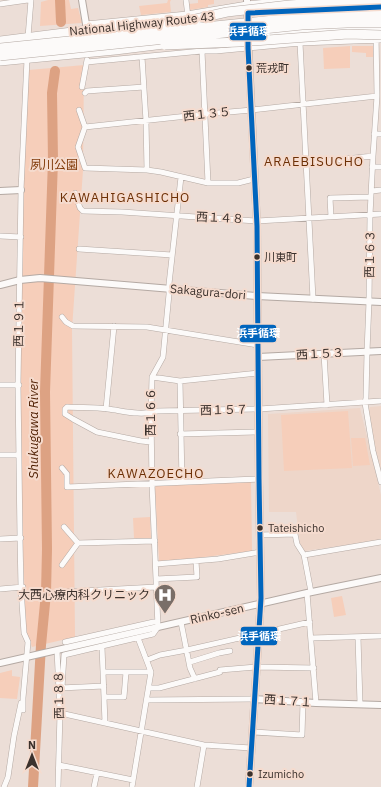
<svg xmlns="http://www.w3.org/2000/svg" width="381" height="787" viewBox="0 0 381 787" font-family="'IBM Plex Sans','Noto Sans JP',sans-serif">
  <rect width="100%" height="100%" fill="#ecded7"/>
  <path fill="#eed6c9" d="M381,406V470L376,452L368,410L370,407Z
    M360,408L381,495V540L304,551L300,544L296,512H269L268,414Z"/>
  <path fill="#f6ceba" d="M48,0H69L71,9L78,8L82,23L40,26L41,2Z
    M168,0H171L170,2L171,12L141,15L139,6L167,3Z
    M198,0H214V4L208,5V7L190,10L189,4L198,3Z
    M350,46V68L324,69L323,48Z
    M352,46H373V57H366V53L352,52Z
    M84,65L83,170L72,329L75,637L32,647L26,632L22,521L20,393L23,176L27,85L29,80V70Z
    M348,411L352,468L284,471L281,415Z
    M351,438H365L370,465L353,466Z
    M251,482L252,551L197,558L159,561L155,488L156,486Z
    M150,517L151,538H134L133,518Z
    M342,596L346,615L334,617L331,598Z
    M12,670V676L20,677L17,699L0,698V673Z"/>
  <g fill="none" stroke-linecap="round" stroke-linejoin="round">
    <path stroke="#dda283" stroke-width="10" d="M60,0L61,22
      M33,787L41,645L46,593L47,549L45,392L53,160L52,93L55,71"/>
    <g stroke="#b4a9a3" stroke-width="6">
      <path id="minor" d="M186,0L188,17
        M0,4L28,0
        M86,26V24L187,14L247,4L287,0
        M376,33L377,96L373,156L370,215L369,301L367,352L366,398L365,403L373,451L381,482
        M28,37L31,0
        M300,43L313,299
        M202,51L208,183
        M142,57L146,121L147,170
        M87,62L202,51H216L300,43L381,40
        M82,87L87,60
        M85,93L87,91L144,87
        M79,110L85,127
        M85,127L206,114L252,110L377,96
        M85,127L78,147L85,168L147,170L161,172L208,183H238L254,179
        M374,134H381
        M307,163L373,156
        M372,167H381
        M372,191L381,190
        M75,193L80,208L83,211L122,212L257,221L381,214
        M331,217L330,198L371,197
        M0,236L21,237
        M79,249L172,255
        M62,317L66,322L73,326L147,327L258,345
        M324,354L327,405
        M152,377L180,381L258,373
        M180,381L182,482
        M0,385H19
        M106,409L114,326
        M180,434L259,432
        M151,442L141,441L97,432L73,419L65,414V409L67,407C80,408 94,407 108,409C124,411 140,416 157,411L259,409L381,401
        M0,455H19
        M62,468L67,474V487L259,479
        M64,527L78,543
        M260,535L295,534L297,544L304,555L311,592
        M0,539L21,538
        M78,543L155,541
        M304,555L381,542
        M156,564L218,559L261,552
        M62,565L78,543
        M156,579L197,577L196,561
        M0,589L23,587
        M63,592L156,587
        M307,593L316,703
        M181,622L190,668L195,679
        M358,637L360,704
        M311,638L381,636
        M65,642L158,621
        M102,647L103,672H151
        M57,650L60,713L58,787
        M147,660L160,655L187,650L310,622
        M190,662L219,653L230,651
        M103,672L105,723
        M60,688L104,686
        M62,688L64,655L153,634L158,627L152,484L151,413L152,377L163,357L169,294V284L181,177
        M149,688H159L220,672V670L257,667L314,668
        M104,697H124L126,672
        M147,700L254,699
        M23,710V698L28,642L24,633L21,588L20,538L18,385L21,190L27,59
        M60,713L204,745L251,748
        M252,732L302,735L303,702
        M59,765L133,780
        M4,787L8,777L14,736L21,703
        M94,787L97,773
        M132,787L151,672L138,638
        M197,787L204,745"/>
    </g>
    <g stroke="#b4a9a3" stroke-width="8">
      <path id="tertiary" d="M82,0L86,24
        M247,0L248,26
        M248,39L257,226L259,479L261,598L249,787
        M0,191L21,190
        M0,285L20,280L40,278L257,296L381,302
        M258,357L381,351
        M0,663L307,593L381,578
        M254,699L316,703L381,705"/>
    </g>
    <g stroke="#b4a9a3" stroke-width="10">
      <path id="trunk" d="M254,13L381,7
        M216,38L336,28H381
        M0,41L152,22
        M0,61L115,50L172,43"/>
    </g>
    <use href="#minor" stroke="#fcfaf9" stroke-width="5"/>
    <use href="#tertiary" stroke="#fcfaf9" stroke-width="6"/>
    <use href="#trunk" stroke="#fcfaf9" stroke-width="9"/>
    <g stroke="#b4a9a3" stroke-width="10" stroke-linecap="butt">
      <path id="motorway-bridge" d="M142,28L187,21L227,12L289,5L351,1L381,2
        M165,45L239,42L348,34L381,35
        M0,48L302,17L347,15H381
        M0,56L302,25L347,23H381"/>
    </g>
    <use href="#motorway-bridge" stroke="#fcfaf9" stroke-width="9"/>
    <g stroke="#f5dbce" stroke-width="8">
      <path id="bus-1" d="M249,787L261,598L259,479L257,226L248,48V13L381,7"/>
    </g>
    <use href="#bus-1" stroke="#0065bd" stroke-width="5"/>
  </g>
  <defs>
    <g id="hospital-pin" transform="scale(1.15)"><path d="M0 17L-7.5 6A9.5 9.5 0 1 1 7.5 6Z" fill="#796e68" stroke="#f5dbce"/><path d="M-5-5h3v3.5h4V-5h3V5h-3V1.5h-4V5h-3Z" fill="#fff"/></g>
  </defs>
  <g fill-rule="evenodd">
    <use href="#hospital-pin" x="165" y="595"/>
  </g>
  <g fill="#3b312c" stroke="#f5dbce" stroke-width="1.5">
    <circle cx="249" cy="68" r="3.5"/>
    <circle cx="257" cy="257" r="3.5"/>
    <circle cx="260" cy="528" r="3.5"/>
    <circle cx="250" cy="774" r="3.5"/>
  </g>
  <g text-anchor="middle" stroke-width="4" stroke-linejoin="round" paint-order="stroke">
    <g font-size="11" fill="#3b312c" stroke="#f5dbce" text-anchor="start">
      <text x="256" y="72">荒戎町</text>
      <text x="264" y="261">川東町</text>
      <text x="268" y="532">Tateishicho</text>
      <text x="258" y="778">Izumicho</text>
    </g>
    <g font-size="12" fill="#3b312c" stroke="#f5dbce">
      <text transform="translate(142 24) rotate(-6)" y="4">National Highway Route 43</text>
      <text transform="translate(207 114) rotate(-6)" y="4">西１３５</text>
      <text transform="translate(220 218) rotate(3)" y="4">西１４８</text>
      <text transform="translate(370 254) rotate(-89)" y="4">西１６３</text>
      <text transform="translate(208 292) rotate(5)" y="4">Sakagura-dori</text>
      <text transform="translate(19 323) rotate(-89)" y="4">西１９１</text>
      <text transform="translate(320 354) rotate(-3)" y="4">西１５３</text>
      <text transform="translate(224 410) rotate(-1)" y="4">西１５７</text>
      <text transform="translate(151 412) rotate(-90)" y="4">西１６６</text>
      <text transform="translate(217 614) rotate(-13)" y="4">Rinko-sen</text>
      <text transform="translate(59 695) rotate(-91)" y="4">西１８８</text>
      <text transform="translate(288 701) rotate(4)" y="4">西１７１</text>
    </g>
    <g font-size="12" fill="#803907" stroke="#f5dbce">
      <text x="54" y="169">夙川公園</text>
    </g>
    <g font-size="12" fill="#3b312c" stroke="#f5dbce" text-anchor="end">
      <text x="150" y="599">大西心療内科クリニック</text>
    </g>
    <g font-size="13" letter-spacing="1" fill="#6d3006" stroke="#f5dbce">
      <text x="314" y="166">ARAEBISUCHO</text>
      <text x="125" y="202">KAWAHIGASHICHO</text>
      <text x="156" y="478">KAWAZOECHO</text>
    </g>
    <g font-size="13" font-style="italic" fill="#4e1e00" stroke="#f5dbce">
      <text transform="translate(33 429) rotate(-90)" y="5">Shukugawa River</text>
    </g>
  </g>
  <g stroke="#f5dbce" stroke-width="1.5">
    <rect x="229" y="22" width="38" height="19" rx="4" fill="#0065bd"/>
    <rect x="239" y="324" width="38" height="19" rx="4" fill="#0065bd"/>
    <rect x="240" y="626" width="38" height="20" rx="4" fill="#0065bd"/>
  </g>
  <g font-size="11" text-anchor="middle" font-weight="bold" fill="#fff">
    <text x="248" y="35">浜手循環</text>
    <text x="258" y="337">浜手循環</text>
    <text x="259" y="640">浜手循環</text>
  </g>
  <g transform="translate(32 755)" stroke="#f5dbce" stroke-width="3" paint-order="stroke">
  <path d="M0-3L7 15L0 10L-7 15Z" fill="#3b312c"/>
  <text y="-6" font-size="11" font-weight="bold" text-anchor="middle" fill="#3b312c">N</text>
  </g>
</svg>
